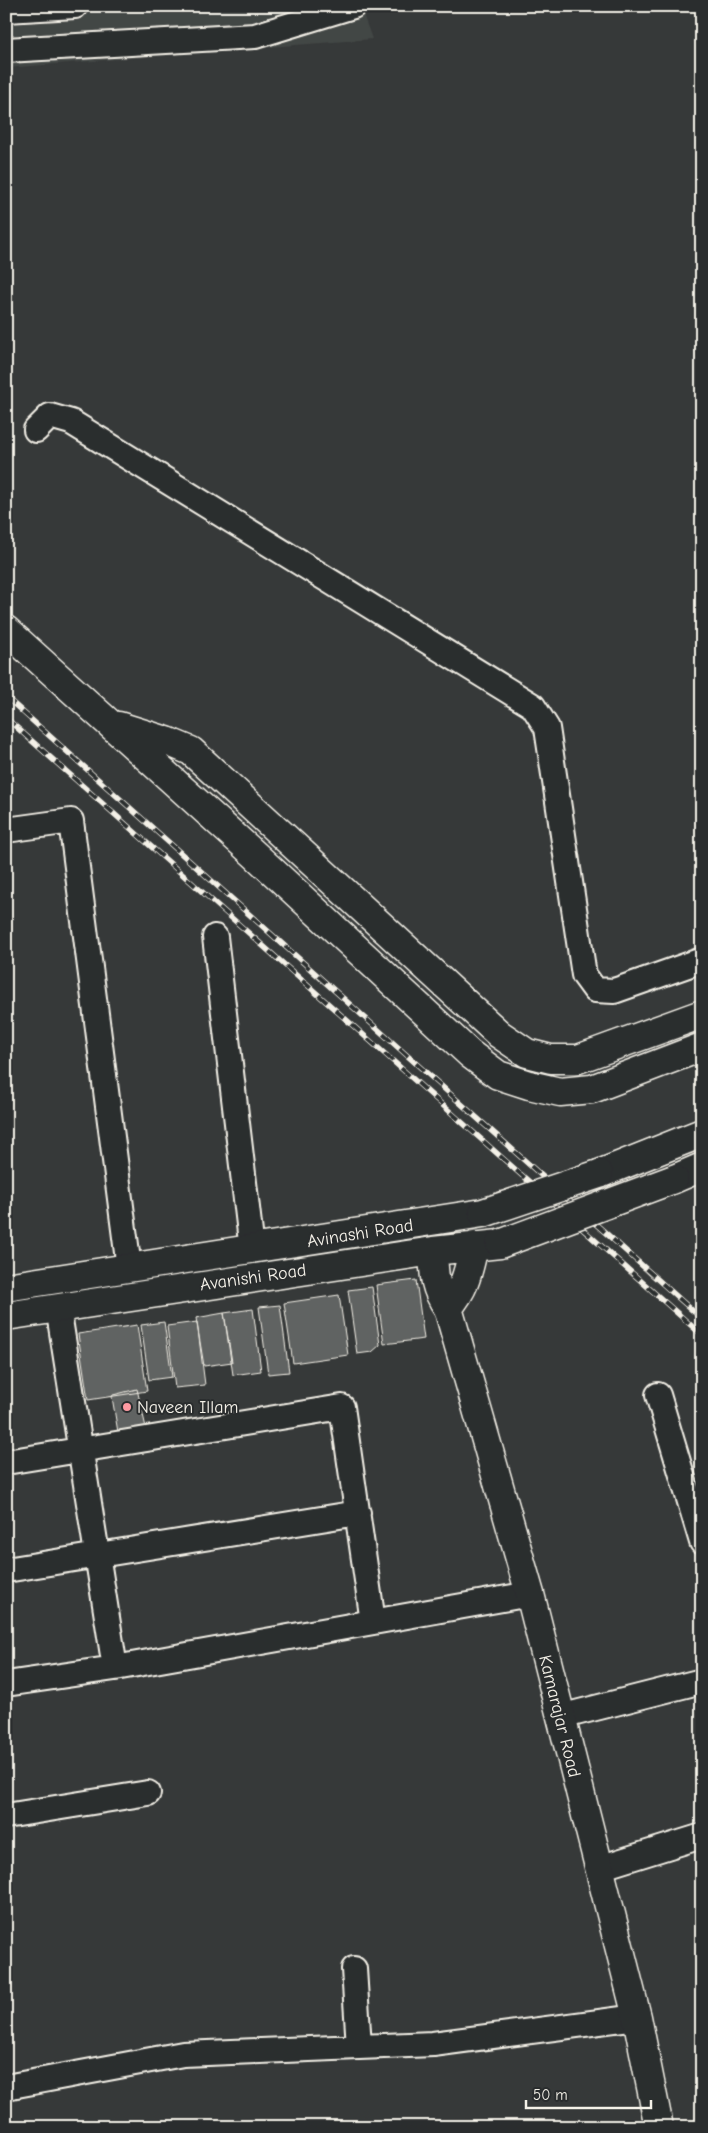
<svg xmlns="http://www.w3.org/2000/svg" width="708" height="2133" viewBox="0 0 708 2133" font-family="'Comic Neue',sans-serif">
  <rect width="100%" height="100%" fill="#363939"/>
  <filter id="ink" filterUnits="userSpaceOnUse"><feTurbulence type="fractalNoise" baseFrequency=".02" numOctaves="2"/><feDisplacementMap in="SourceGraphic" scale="10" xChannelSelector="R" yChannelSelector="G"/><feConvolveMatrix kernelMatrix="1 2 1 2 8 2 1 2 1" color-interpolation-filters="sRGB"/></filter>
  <g filter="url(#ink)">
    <path fill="#434645" d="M6,6H360L372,39L6,68Z"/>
    <path fill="#616362" stroke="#f4f1e8" d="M416,1280L424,1339L384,1344L376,1285Z
      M372,1287L380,1345L372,1352L357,1354L348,1290Z
      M339,1295L348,1355L293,1363L284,1303Z
      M280,1305L289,1372L268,1374L259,1307Z
      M253,1309L261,1371L233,1375L224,1313Z
      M224,1313L232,1362L204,1366L196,1318Z
      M164,1322L172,1377L149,1380L141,1325Z
      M197,1322L205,1385L175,1388L167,1326Z
      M137,1325L147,1391L88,1400L78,1334Z
      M137,1389L148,1436L119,1438L112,1397L113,1395Z"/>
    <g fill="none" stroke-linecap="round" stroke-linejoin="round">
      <g stroke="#f4f1e8" stroke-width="28">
        <path id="minor" d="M6,10L75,6
          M6,50L255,36L353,6
          M36,430L50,416L71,422L533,706L547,728L584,975L595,990L614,991L702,960
          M6,830L71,821L129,1268
          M215,937L252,1250
          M58,1307L115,1668
          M658,1395L702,1542
          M6,1462L342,1407L373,1622
          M6,1570L358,1513
          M6,1684L115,1668L530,1594
          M560,1717L702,1681
          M6,1816L148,1793
          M599,1868L702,1836
          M354,1969L359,2047
          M6,2087L183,2054L433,2044L637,2017"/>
      </g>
      <g stroke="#f4f1e8" stroke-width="31">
        <path id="major" d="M6,630L253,853L470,1054L498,1075L529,1085L560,1092L592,1089L702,1047
          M119,726L167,741L191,751L499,1034L527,1053L551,1059H578L702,1014
          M599,1174L702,1133
          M674,1179L702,1167
          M433,1251C434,1274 434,1288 448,1308L530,1594L637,2017L659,2127
          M6,1287L483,1213
          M448,1308C466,1287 468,1272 474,1246
          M6,1316L433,1251L500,1244"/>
      </g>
      <use href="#minor" stroke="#2a2d2e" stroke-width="24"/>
      <use href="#major" stroke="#2a2d2e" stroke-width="28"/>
      <g stroke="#f4f1e8" stroke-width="5.5">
        <path id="rail" d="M6,697L702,1319
          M6,718L702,1335"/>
      </g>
      <use href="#rail" stroke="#2a2d2e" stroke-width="4" stroke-dasharray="11" stroke-linecap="butt"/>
      <g stroke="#f4f1e8" stroke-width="31" stroke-linecap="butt">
        <path id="major-bridge" d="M483,1213L599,1174
          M500,1244L674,1179"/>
      </g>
      <use href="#major-bridge" stroke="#2a2d2e" stroke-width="28"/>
    </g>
  </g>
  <circle fill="#ff9aa2" stroke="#2a2d2e" stroke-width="2" cx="127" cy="1407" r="5"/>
  <g text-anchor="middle" stroke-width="4" stroke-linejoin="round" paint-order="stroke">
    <g font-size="18" fill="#f4f1e8" stroke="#2a2d2e">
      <text transform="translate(360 1233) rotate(-9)" y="6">Avinashi Road</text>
      <text transform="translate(253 1277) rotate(-8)" y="6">Avanishi Road</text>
      <text transform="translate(560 1716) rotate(76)" y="6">Kamarajar Road</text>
    </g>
    <g font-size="18" fill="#f4f1e8" stroke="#2a2d2e" text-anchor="start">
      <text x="137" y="1413">Naveen Illam</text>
    </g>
  </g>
  <rect width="708" height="2133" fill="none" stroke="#2a2d2e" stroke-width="25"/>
  <rect x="12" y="12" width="683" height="2108" fill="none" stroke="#f4f1e8" stroke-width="2" filter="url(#ink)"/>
  <path d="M526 2100v8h125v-8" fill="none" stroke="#f4f1e8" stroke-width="2.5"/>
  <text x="533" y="2100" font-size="15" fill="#f4f1e8" stroke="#2a2d2e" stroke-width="4" paint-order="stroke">50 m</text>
</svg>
